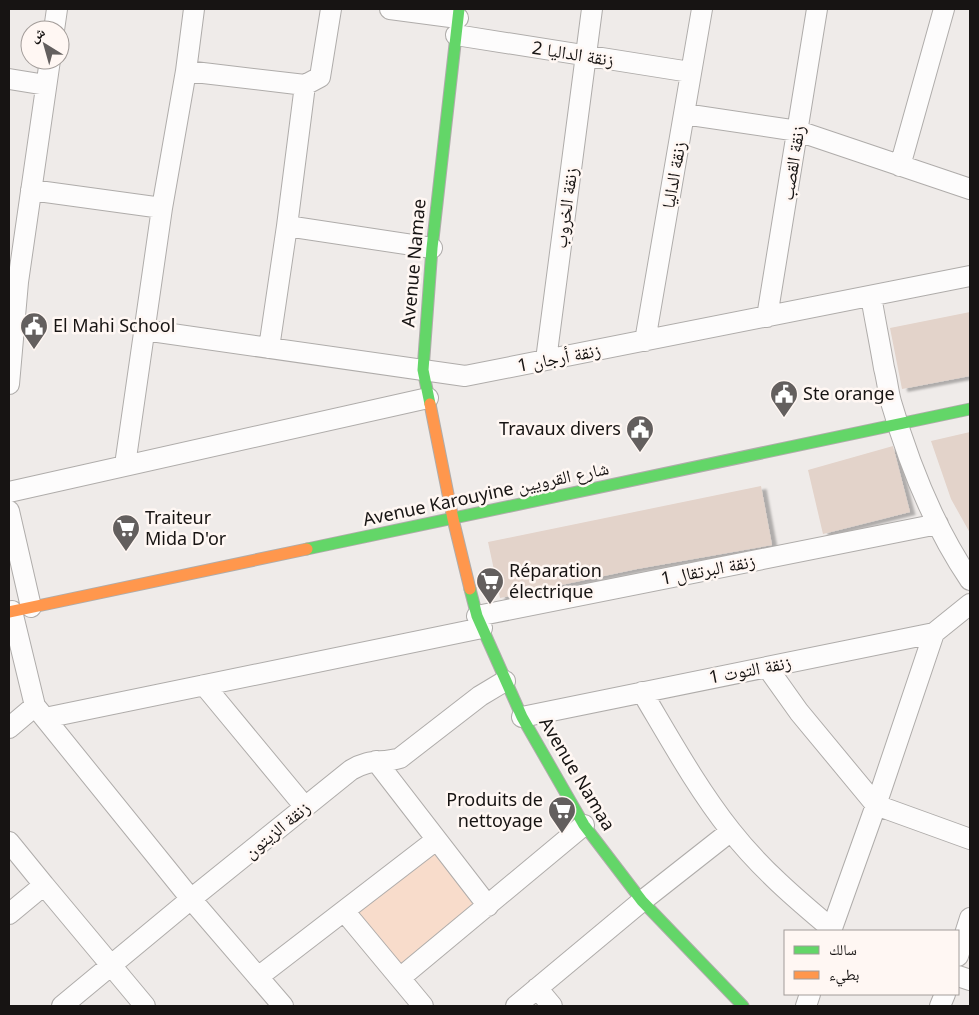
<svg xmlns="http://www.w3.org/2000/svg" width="979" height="1015" viewBox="0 0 979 1015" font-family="'Noto Sans','Noto Naskh Arabic',sans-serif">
  <defs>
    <filter id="shadow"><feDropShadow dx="5.5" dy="3" stdDeviation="1" flood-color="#0004"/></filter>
  </defs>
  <rect width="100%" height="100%" fill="#efebe9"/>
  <path fill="#f8dccb" d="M436,842L486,905L403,973L350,908Z"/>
  <path fill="#e3d3ca" filter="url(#shadow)" d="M970,312V376L902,389L890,328Z
    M970,432V533L951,499L931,441Z
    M893,446L910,512L823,534L808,470Z
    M761,486L772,545L637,569L500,598L488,542Z"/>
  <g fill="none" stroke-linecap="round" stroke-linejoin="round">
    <g stroke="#afacaa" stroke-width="22">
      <path id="street" d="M390,9L458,18
        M54,30L57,9
        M456,35L690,72
        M186,71L305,85L287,226L432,248
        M9,79L46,85
        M305,85L320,77L331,9
        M684,114L798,131L970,189
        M900,166L944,9
        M31,190L162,208
        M871,296C875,320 880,344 884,368C887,379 888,391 891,402C909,464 934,527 970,580
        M767,317L817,9
        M144,330L465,376L970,276
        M645,341L702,9
        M269,348L287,226
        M546,360L592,9
        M9,384L18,282L50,60
        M125,465L162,208L186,71L194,9
        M9,492L428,398
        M9,511L31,607
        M12,611L35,706L191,899L283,1006
        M477,616L938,524
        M767,667L799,712L876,805L970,839
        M204,685L305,807
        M642,692C670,739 697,788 731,831C760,868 796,899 832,929
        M522,717L934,633L970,604
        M45,718L482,628
        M9,728L35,706
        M376,761L488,906
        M9,842L44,885L9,914
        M44,885L145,1006
        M344,911L423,1006
        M831,931L876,805L934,633
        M958,956L970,918
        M958,976L970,980
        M258,977L436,840
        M400,978L584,825
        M537,988L552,1006
        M62,1006L191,899L351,770C371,758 380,764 400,758L480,696L505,681
        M516,1006L642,901L731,831
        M806,1006L810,994
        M940,1006L945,994"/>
    </g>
    <g stroke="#afacaa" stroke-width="13">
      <path id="fast" d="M430,404L423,370L432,248L459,9
        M307,549L970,409
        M470,589L477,616L522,717L584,825L642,901L743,1006"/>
    </g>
    <g stroke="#afacaa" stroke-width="13">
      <path id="slow" d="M430,404L453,519L470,589
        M9,612L307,549"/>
    </g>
    <use href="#street" stroke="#fdfcfc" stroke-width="20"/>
    <use href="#fast" stroke="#63d668" stroke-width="11"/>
    <use href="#slow" stroke="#ff974d" stroke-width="11"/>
  </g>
  <defs>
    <g id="civic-pin" transform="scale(1.4375)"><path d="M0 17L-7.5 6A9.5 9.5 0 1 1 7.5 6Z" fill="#635f5e" stroke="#fff7f3"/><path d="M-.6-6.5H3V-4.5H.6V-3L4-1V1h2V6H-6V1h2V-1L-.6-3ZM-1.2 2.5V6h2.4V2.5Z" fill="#fff"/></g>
    <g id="supermarket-pin" transform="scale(1.4375)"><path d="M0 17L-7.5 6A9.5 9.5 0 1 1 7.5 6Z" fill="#635f5e" stroke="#fff7f3"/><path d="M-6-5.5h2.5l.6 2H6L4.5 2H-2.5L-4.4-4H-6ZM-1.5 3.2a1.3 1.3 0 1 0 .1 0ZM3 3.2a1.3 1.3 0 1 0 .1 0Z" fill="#fff"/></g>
  </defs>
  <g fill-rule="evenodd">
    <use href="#civic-pin" x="34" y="326"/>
    <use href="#civic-pin" x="784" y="394"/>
    <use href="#civic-pin" x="640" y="429"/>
    <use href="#supermarket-pin" x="126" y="528"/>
    <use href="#supermarket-pin" x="490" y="581"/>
    <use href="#supermarket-pin" x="562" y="810"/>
  </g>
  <g text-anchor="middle" stroke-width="5" stroke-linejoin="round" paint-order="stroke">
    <g font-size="18" fill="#171413" stroke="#fff7f3">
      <text transform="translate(573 54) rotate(9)" y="6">زنقة الداليا 2</text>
      <text transform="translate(793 163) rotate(-81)" y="6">زنقة القصب</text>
      <text transform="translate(674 175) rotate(-80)" y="6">زنقة الداليا</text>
      <text transform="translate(566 208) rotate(-82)" y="6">زنقة الخروب</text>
      <text transform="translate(414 263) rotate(-85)" y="6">Avenue Namae</text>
      <text transform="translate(559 358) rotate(-11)" y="6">زنقة أرجان 1</text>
      <text transform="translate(486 494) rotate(-12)" y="6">Avenue Karouyine شارع القرويين</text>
      <text transform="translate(708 570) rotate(-11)" y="6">زنقة البرتقال 1</text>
      <text transform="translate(750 670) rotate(-11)" y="6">زنقة التوت 1</text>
      <text transform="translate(577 774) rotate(59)" y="6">Avenue Namaa</text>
      <text transform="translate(277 830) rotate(-39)" y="6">زنقة الزيتون</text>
    </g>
    <g font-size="18" fill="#171413" stroke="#fff7f3" text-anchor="start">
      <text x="53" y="332">El Mahi School</text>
      <text x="803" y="400">Ste orange</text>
      <text x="621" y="435" text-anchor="end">Travaux divers</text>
      <text x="145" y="524">Traiteur<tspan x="145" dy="21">Mida D'or</tspan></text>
      <text x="509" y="577">Réparation<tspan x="509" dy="21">électrique</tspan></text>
      <text x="543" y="806" text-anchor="end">Produits de<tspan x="543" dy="21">nettoyage</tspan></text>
    </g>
  </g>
  <rect width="979" height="1015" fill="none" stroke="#171413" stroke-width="20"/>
  <rect x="784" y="930" width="175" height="65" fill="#fff7f3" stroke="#a29c99"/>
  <rect x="794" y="946" width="25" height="8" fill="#63d668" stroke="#a29c99"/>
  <text x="829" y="955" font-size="15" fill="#171413">سالك</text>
  <rect x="794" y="971" width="25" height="8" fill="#ff974d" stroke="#a29c99"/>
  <text x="829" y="980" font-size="15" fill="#171413">بطيء</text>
  <g transform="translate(45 45) rotate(323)"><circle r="24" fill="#fff7f3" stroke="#a29c99"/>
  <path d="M0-4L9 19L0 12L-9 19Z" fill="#635f5e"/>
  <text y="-8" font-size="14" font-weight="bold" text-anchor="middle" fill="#171413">ش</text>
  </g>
</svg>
